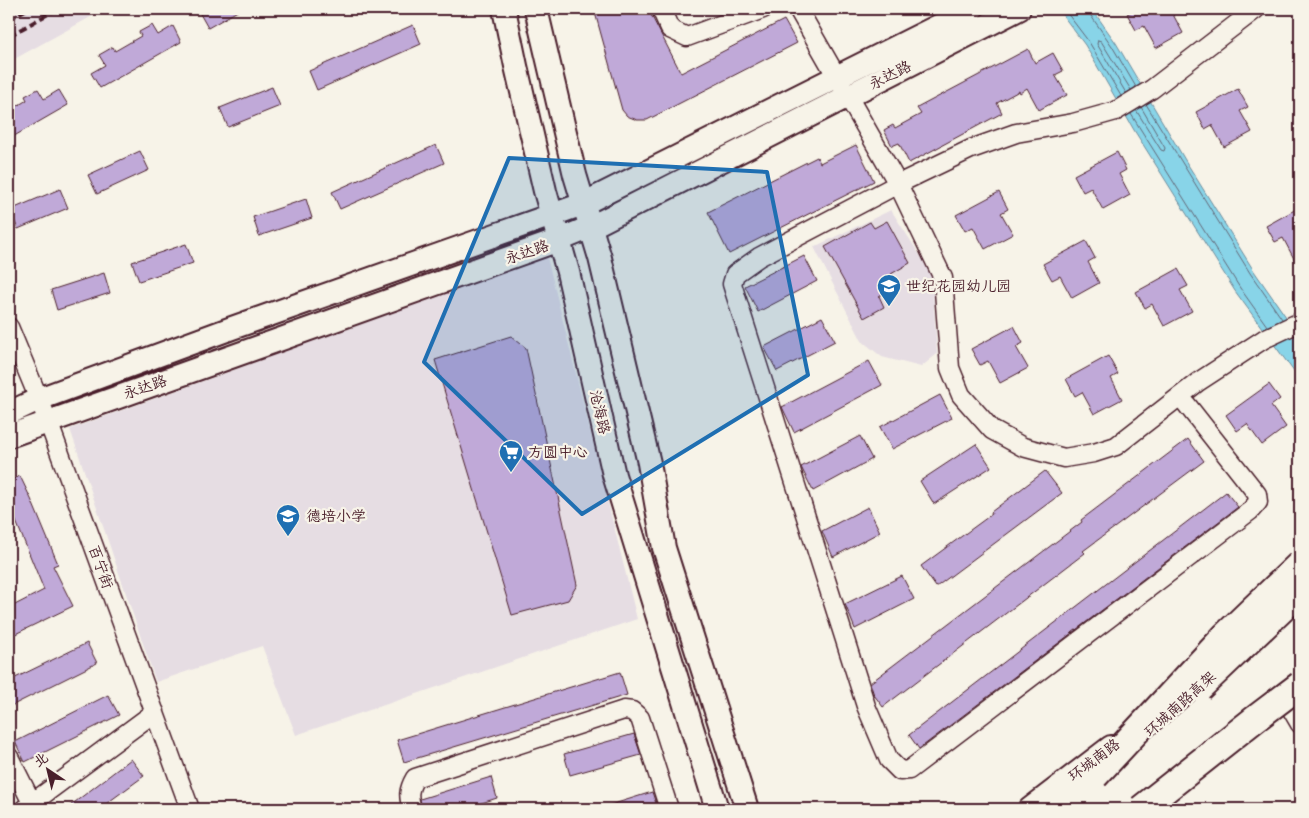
<svg xmlns="http://www.w3.org/2000/svg" width="1309" height="818" viewBox="0 0 1309 818" font-family="Dekko,'LXGW WenKai TC',sans-serif">
  <rect width="100%" height="100%" fill="#f7f3e8"/>
  <filter id="ink" filterUnits="userSpaceOnUse"><feTurbulence type="fractalNoise" baseFrequency=".02" numOctaves="2"/><feDisplacementMap in="SourceGraphic" scale="10" xChannelSelector="R" yChannelSelector="G"/><feConvolveMatrix kernelMatrix="1 2 1 2 8 2 1 2 1" color-interpolation-filters="sRGB"/></filter>
  <g filter="url(#ink)">
    <path fill="#e6dde3" d="M9,9H105L9,62Z
      M891,210L932,274L937,354L921,367L882,357L862,341L814,247Z
      M547,257L637,619L296,735L262,646L156,682L70,429Z"/>
    <path fill="#88d4e8" stroke="#6f8c9c" d="M1058,9H1092L1116,43L1185,160L1254,271L1300,337V380L1235,291L1134,130L1085,45Z"/>
    <g fill="none" stroke-linecap="round" stroke-linejoin="round">
      <path stroke="#636777" stroke-width="1" d="M1064,9L1089,42L1121,96
        M1089,9V13L1112,46L1136,87
        M1126,93L1097,44L1098,40L1101,41L1131,90
        M1146,104L1250,273L1282,319
        M1136,110L1161,150L1164,151L1165,148L1141,107
        M1131,114L1240,288L1267,326"/>
    </g>
    <path fill="#c0a9d8" stroke="#4a1f2b" d="M205,9H241L208,28L199,12Z
      M594,9H648L681,73L784,20L797,43L647,120H637L627,116L622,110Z
      M1136,9H1170L1183,33L1156,48L1144,26L1136,30L1127,14Z
      M152,25L158,35L173,26L181,42L100,88L91,73L105,65L99,55L113,47L115,51L141,36L139,32Z
      M413,25L421,44L317,90L309,71Z
      M1028,49L1035,63L1053,53L1063,71L1055,75L1067,95L1039,110L1027,88L1020,93L1019,91L997,103L1002,113L909,163L899,143L892,146L884,130L893,125L895,128L921,114L917,108Z
      M272,87L280,106L228,127L220,108Z
      M38,89L44,99L59,90L68,105L9,139V111L27,100L25,96Z
      M1238,89L1248,107L1240,111L1252,132L1224,147L1212,125L1205,129L1196,112Z
      M436,145L444,163L340,209L332,192Z
      M856,145L874,181L729,254L708,212L817,157L820,163Z
      M140,151L149,170L97,194L88,175Z
      M1117,152L1126,170L1119,174L1130,195L1103,210L1091,188L1083,192L1074,175Z
      M60,189L68,208L18,229L10,210Z
      M999,192L1008,209L1001,213L1013,234L985,249L973,227L965,231L956,215Z
      M306,199L312,218L259,236L253,217Z
      M1300,207V270L1283,238L1275,242L1266,226Z
      M887,221L910,263L891,274L897,286L879,296L884,307L864,318L825,247L870,222L874,228Z
      M1086,241L1095,258L1088,262L1099,283L1072,298L1060,276L1052,280L1043,264Z
      M186,244L193,263L139,281L132,262Z
      M804,256L817,281L758,312L745,286Z
      M1178,269L1188,286L1180,290L1192,311L1164,326L1152,304L1145,308L1136,292Z
      M104,273L110,293L57,310L51,290Z
      M822,317L835,341L777,371L764,347Z
      M1014,326L1023,343L1016,347L1028,368L1000,383L988,361L980,365L971,349Z
      M511,336L526,348L577,585L568,600L512,615L435,360Z
      M1108,356L1118,374L1111,378L1122,399L1094,414L1082,392L1075,396L1066,379Z
      M869,361L882,385L794,432L782,407Z
      M1269,384L1280,399L1271,406L1286,427L1262,445L1247,424L1237,431L1226,415Z
      M940,395L952,418L892,449L880,427Z
      M860,436L872,459L813,491L801,467Z
      M1188,439L1204,461L1083,551L1085,553L883,707L874,695L870,683L1082,522L1081,520Z
      M976,444L991,467L934,504L920,481Z
      M1045,471L1062,493L936,587L921,566L992,514L991,512Z
      M20,476L31,499L58,564L53,566L73,606L9,637V608L44,590L9,504V481Z
      M1226,492L1238,507L919,749L909,735Z
      M868,507L880,532L833,557L822,531Z
      M902,576L914,599L855,629L845,604Z
      M87,643L97,663L9,707V681Z
      M620,672L627,695L404,762L397,740Z
      M108,695L119,715L25,762L15,742Z
      M634,734L641,755L570,775L564,754Z
      M131,759L144,776L99,809H66Z
      M491,777L497,798L463,809H422L420,799Z
      M652,792L658,809H604V807Z"/>
    <g fill="none" stroke-linecap="round" stroke-linejoin="round">
      <g stroke="#4a1f2b" stroke-width="21">
        <path id="minor" d="M661,9L670,29L687,37L763,9
          M798,9L898,184L943,278L950,368L961,395L992,430L1023,447L1064,458L1094,453L1116,446L1198,382L1264,339L1300,322
          M9,327L48,421L190,809
          M1180,396L1257,494L1258,502L1250,511L909,770L900,771L889,760L866,706L732,284L735,274L759,257L898,184L971,149L1016,133L1073,123L1116,111L1152,89L1256,9
          M1279,688L1300,724
          M9,757L32,803
          M24,809L155,712
          M412,809C408,796 408,790 415,778L624,710L632,711L640,718L669,809"/>
      </g>
      <g stroke="#4a1f2b" stroke-width="26">
        <path id="major" d="M504,9L516,66L545,191L568,272L614,475L717,809
          M536,9L575,175L600,258L649,463L664,548L747,809
          M9,413L39,399L232,328L583,204L972,9
          M9,436L559,240L591,227L1019,9
          M1030,809L1111,747
          M1111,809L1185,747"/>
      </g>
      <g stroke="#4a1f2b" stroke-width="30">
        <path id="highway" d="M1172,760L1274,679L1300,660
          M1054,809L1095,776
          M1087,809L1300,629"/>
      </g>
      <use href="#minor" stroke="#f7f3e8" stroke-width="18"/>
      <use href="#major" stroke="#f7f3e8" stroke-width="22"/>
      <use href="#highway" stroke="#f7f3e8" stroke-width="26"/>
      <path stroke="#4a1f2b" stroke-width="4" stroke-dasharray="8 4" stroke-linecap="butt" d="M9,19L27,9
        M9,36L57,9"/>
      <g stroke="#4a1f2b" stroke-width="30" stroke-linecap="butt">
        <path id="highway-bridge" d="M1199,688L1300,592
          M1095,776L1226,635L1300,564
          M1141,809L1255,719L1300,685"/>
      </g>
      <use href="#highway-bridge" stroke="#f7f3e8" stroke-width="26"/>
    </g>
  </g>
  <path fill="#1f6fb2" fill-opacity="0.2" stroke="#1f6fb2" stroke-width="4" stroke-linejoin="round" d="M509,158L767,172L808,375L582,514L424,362Z"/>
  <defs>
    <g id="school-pin" transform="scale(1.25)"><path d="M0 17L-7.5 6A9.5 9.5 0 1 1 7.5 6Z" fill="#1f6fb2" stroke="#f7f3e8"/><path d="M0-5L7-2L0 1L-7-2ZM-4 1L0 2.5L4 1V4Q0 6-4 4Z" fill="#fff"/></g>
    <g id="supermarket-pin" transform="scale(1.25)"><path d="M0 17L-7.5 6A9.5 9.5 0 1 1 7.5 6Z" fill="#1f6fb2" stroke="#f7f3e8"/><path d="M-6-5.5h2.5l.6 2H6L4.5 2H-2.5L-4.4-4H-6ZM-1.5 3.2a1.3 1.3 0 1 0 .1 0ZM3 3.2a1.3 1.3 0 1 0 .1 0Z" fill="#fff"/></g>
  </defs>
  <g fill-rule="evenodd">
    <use href="#school-pin" x="889" y="286"/>
    <use href="#supermarket-pin" x="511" y="452"/>
    <use href="#school-pin" x="288" y="516"/>
  </g>
  <g text-anchor="middle" stroke-width="4.5" stroke-linejoin="round" paint-order="stroke">
    <g font-size="15" fill="#4a1f2b" stroke="#f7f3e8">
      <text transform="translate(890 75) rotate(-27)" y="5">永达路</text>
      <text transform="translate(527 252) rotate(-19)" y="5">永达路</text>
      <text transform="translate(145 387) rotate(-19)" y="5">永达路</text>
      <text transform="translate(600 412) rotate(77)" y="5">沧海路</text>
      <text transform="translate(101 567) rotate(70)" y="5">百宁街</text>
      <text transform="translate(1180 704) rotate(-42)" y="5">环城南路高架</text>
      <text transform="translate(1094 760) rotate(-37)" y="5">环城南路</text>
    </g>
    <g font-size="15" fill="#4a1f2b" stroke="#f7f3e8" text-anchor="start">
      <text x="906" y="291">世纪花园幼儿园</text>
      <text x="528" y="457">方圆中心</text>
      <text x="306" y="521">德培小学</text>
    </g>
  </g>
  <rect width="1309" height="818" fill="none" stroke="#f7f3e8" stroke-width="30"/>
  <rect x="15" y="15" width="1279" height="788" fill="none" stroke="#4a1f2b" stroke-width="2" filter="url(#ink)"/>
  <g transform="translate(48 770) rotate(325)" stroke="#f7f3e8" stroke-width="4" paint-order="stroke">
  <path d="M0-4L9 19L0 12L-9 19Z" fill="#4a1f2b"/>
  <text y="-8" font-size="14" font-weight="bold" text-anchor="middle" fill="#4a1f2b">北</text>
  </g>
</svg>
